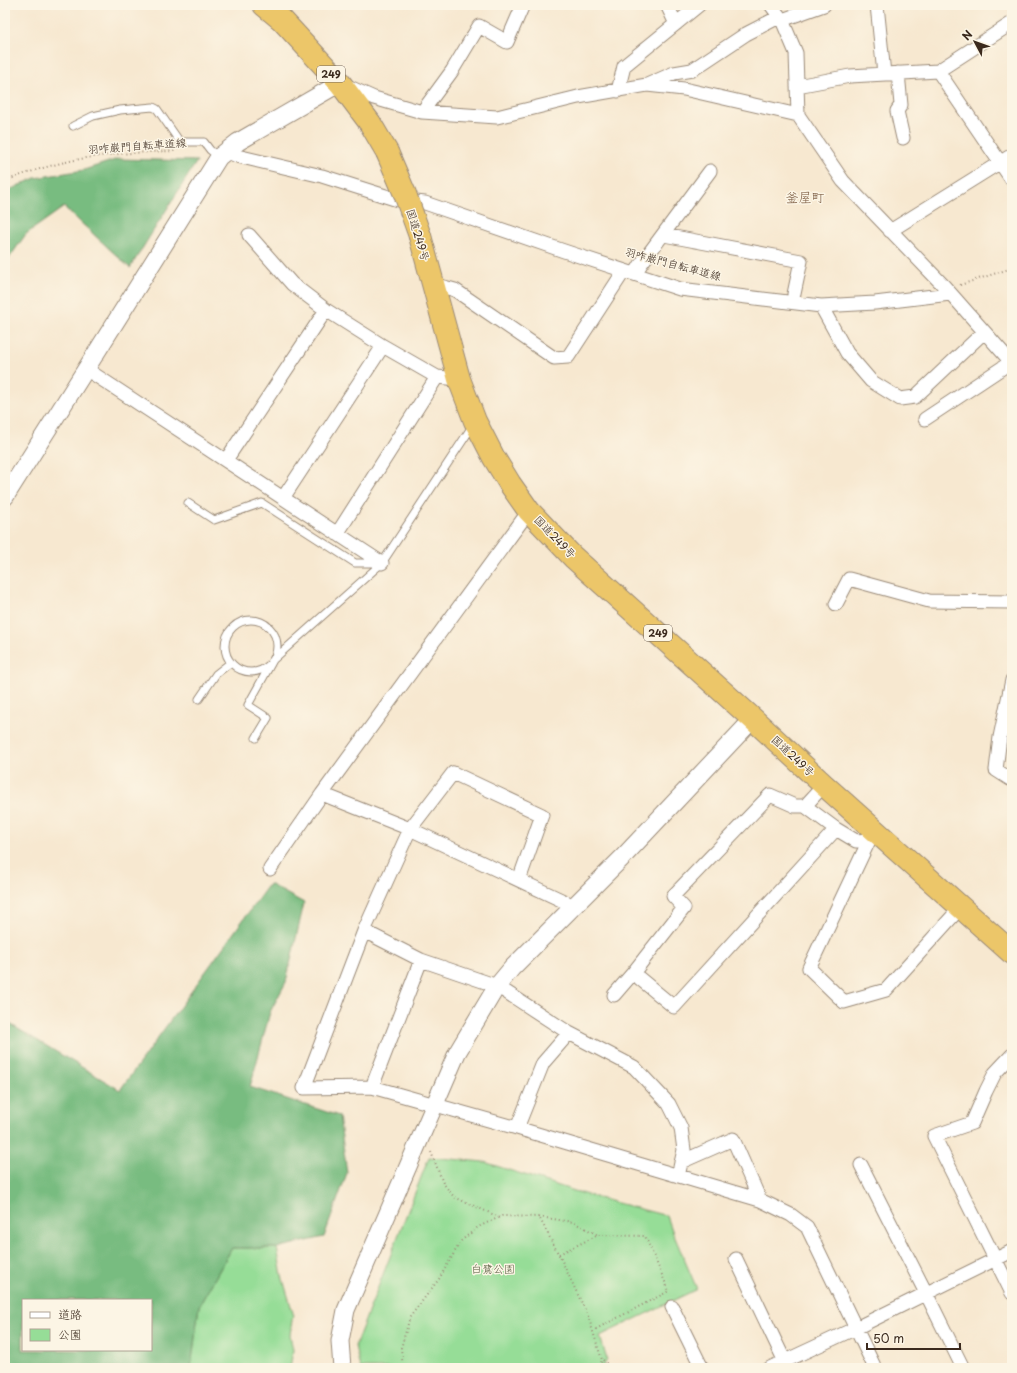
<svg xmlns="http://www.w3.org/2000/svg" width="1017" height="1373" viewBox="0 0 1017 1373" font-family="'Playpen Sans','Klee One',sans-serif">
  <rect width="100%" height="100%" fill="#fcf5e5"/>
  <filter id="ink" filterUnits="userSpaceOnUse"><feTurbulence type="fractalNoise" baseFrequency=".025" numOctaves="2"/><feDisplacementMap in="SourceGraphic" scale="8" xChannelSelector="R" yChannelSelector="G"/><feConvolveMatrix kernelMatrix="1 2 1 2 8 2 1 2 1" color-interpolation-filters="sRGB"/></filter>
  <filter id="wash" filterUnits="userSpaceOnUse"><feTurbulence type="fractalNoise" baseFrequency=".012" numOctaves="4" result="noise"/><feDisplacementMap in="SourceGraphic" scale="16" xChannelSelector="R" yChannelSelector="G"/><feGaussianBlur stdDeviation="0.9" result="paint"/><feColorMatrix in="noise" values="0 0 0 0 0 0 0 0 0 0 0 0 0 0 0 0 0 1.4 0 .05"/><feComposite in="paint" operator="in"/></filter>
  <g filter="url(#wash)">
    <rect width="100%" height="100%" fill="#f7e8d0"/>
    <path fill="#96dd97" stroke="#68845a" d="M429,1157L484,1162L587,1195L667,1216L673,1233L697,1289L600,1336L607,1360L602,1368H360L355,1346Z
      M232,1248H277L282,1276L293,1313L290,1335L293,1350L290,1368H191L199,1306Z"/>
    <path fill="#78bc80" stroke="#5a734f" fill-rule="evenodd" d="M118,159L197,161L130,268L64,207L26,234L5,264V192L35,178L84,170Z
      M269,884L304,903L286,982L270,1012L250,1087L339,1116L347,1173L324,1237L277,1248H232L199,1306L191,1368H5V1021L120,1090ZM23,1300H151V1350H23Z"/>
  </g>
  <g filter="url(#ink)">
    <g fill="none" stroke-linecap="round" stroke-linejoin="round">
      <g stroke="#998977" stroke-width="9">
        <path id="service" d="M73,126L93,116L120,110L153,107L157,109L180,142H204L210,150L219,157
          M188,503L214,520L262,503L355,563H379
          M225 646a26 26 0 1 1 52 0a26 26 0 1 1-52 0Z
          M199,699L216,674L230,663
          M256,738L268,718L248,705L273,660L382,563L473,425"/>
      </g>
      <g stroke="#998977" stroke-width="15">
        <path id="minor" d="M667,5L676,24
          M771,5L782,20L796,53L798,115L843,181L944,286L1012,363
          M877,5L884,74
          M938,71L1012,180
          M898,73L901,105L897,111L903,138
          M345,85L374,98L422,112L497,117L578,97L647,85L684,89L798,115
          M647,85L674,73L692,70L746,34L775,19L782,20L824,5
          M797,86L850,76L938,71L1012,23
          M618,91L624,66L699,5
          M422,112L452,71L479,26L507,42L523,5
          M226,151L237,156L250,159L322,176L398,200L425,203L564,251L680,289L821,306L875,303L950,294
          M890,231L1012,155
          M249,235L292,284L326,310
          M664,235L801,261L794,294
          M635,274L641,264L710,171
          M433,284L455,290L554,358L568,357L624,271
          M821,306L847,353L871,381L900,399L915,397L984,332
          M86,369L382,563
          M925,419L1011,362
          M226,460L326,310L383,346L437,377L459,379
          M283,498L383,346
          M337,534L437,377
          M836,604L849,579L929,601L1012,602
          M1012,680L1000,737L996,770L1010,779H1012
          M322,794L410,829L574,906
          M770,795L795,806H805L836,829L674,1007L633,973L684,908L673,896Z
          M805,806L824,785
          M836,829L856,841L869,840
          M874,830L809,968L844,1002L886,990L961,907
          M270,869L322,794L529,511
          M519,880L542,815L453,773L410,829L364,931L304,1088L372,1087L517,1128L760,1200L791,1215L807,1227L875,1368
          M364,931L421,960L497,986L569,1033L634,1067L669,1104L681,1128L684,1150L678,1176
          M614,995L633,973
          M1012,1055L995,1073L986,1091L972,1123L934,1136L1012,1293
          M372,1087L421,960
          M517,1128L543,1063L569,1033
          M681,1162L733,1139L760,1200
          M861,1165L926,1293L963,1368
          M736,1259L788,1368
          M672,1307L702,1368
          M770,1368L856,1328L1012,1251"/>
      </g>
      <g stroke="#998977" stroke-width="19">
        <path id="tertiary" d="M5,497L86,369L219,157L238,142L340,83
          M342,1368L340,1341L346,1310L457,1053L497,986L512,968L622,858L753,719"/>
      </g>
      <g stroke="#998977" stroke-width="24">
        <path id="trunk" d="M264,5L282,20L340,83L370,123L387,152
          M420,236L459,379L475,421L494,458L510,484L529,511L573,557L753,719L824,785L1012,953"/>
      </g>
      <path stroke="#998977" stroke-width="2" stroke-dasharray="1 3" stroke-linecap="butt" d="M5,181C34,170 63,161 93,157C120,153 148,152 175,151
        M960,285L1012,268
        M431,1152L443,1183L454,1197L499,1217
        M539,1217L573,1222L598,1235
        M559,1254L598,1235L645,1236L669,1291L594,1330
        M603,1360L611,1368
        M403,1368L401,1348L410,1317L439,1279L461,1241L478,1227L502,1216L539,1217L560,1257L588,1316L602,1360L598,1368"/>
      <use href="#service" stroke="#fff" stroke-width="7"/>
      <use href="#minor" stroke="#fff" stroke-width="13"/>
      <use href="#tertiary" stroke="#fff" stroke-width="17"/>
      <use href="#trunk" stroke="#ecc669" stroke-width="22"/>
      <g stroke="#998977" stroke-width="24" stroke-linecap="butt">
        <path id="trunk-bridge" d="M387,152L405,194L420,236"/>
      </g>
      <use href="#trunk-bridge" stroke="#ecc669" stroke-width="22"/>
    </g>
  </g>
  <g text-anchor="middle" stroke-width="3" stroke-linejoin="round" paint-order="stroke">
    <g fill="#fcf5e5" stroke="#75675a" stroke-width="1">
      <rect x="317" y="66" width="28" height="16" rx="3"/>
      <rect x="644" y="625" width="28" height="16" rx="3"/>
    </g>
    <g font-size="10" font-weight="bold" fill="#3b2a1e">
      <text x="331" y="78">249</text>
      <text x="658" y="637">249</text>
    </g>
    <g font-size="11" fill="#3b2a1e" stroke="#fcf5e5">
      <text transform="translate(137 146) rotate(-4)" y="4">羽咋巌門自転車道線</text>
      <text transform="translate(418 235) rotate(73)" y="4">国道249号</text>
      <text transform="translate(673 264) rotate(15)" y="4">羽咋巌門自転車道線</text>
      <text transform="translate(555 537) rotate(46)" y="4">国道249号</text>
      <text transform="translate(793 756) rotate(43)" y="4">国道249号</text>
    </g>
    <g font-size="11" fill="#52573c" stroke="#fcf5e5">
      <text x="493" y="1273">白鷺公園</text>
    </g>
    <g font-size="13" fill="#79583e" stroke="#fcf5e5">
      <text x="805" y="202">釜屋町</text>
    </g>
  </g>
  <rect width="1017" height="1373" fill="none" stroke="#fcf5e5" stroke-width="20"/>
  <rect x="22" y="1299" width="130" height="52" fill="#fcf5e5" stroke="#afa495"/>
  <rect x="30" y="1312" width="20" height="6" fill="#ffffff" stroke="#afa495"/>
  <text x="58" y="1319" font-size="12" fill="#3b2a1e">道路</text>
  <rect x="30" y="1329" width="20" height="12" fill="#96dd97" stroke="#afa495"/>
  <text x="58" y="1339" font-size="12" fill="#3b2a1e">公園</text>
  <g transform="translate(975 42) rotate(311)" stroke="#fcf5e5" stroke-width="3" paint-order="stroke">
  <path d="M0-3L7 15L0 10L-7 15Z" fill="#3b2a1e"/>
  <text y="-6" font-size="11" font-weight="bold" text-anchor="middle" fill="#3b2a1e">N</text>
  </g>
  <path d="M867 1343v6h93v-6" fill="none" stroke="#3b2a1e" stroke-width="2"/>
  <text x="873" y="1343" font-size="12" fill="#3b2a1e" stroke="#fcf5e5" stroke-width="3" paint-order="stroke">50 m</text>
</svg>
